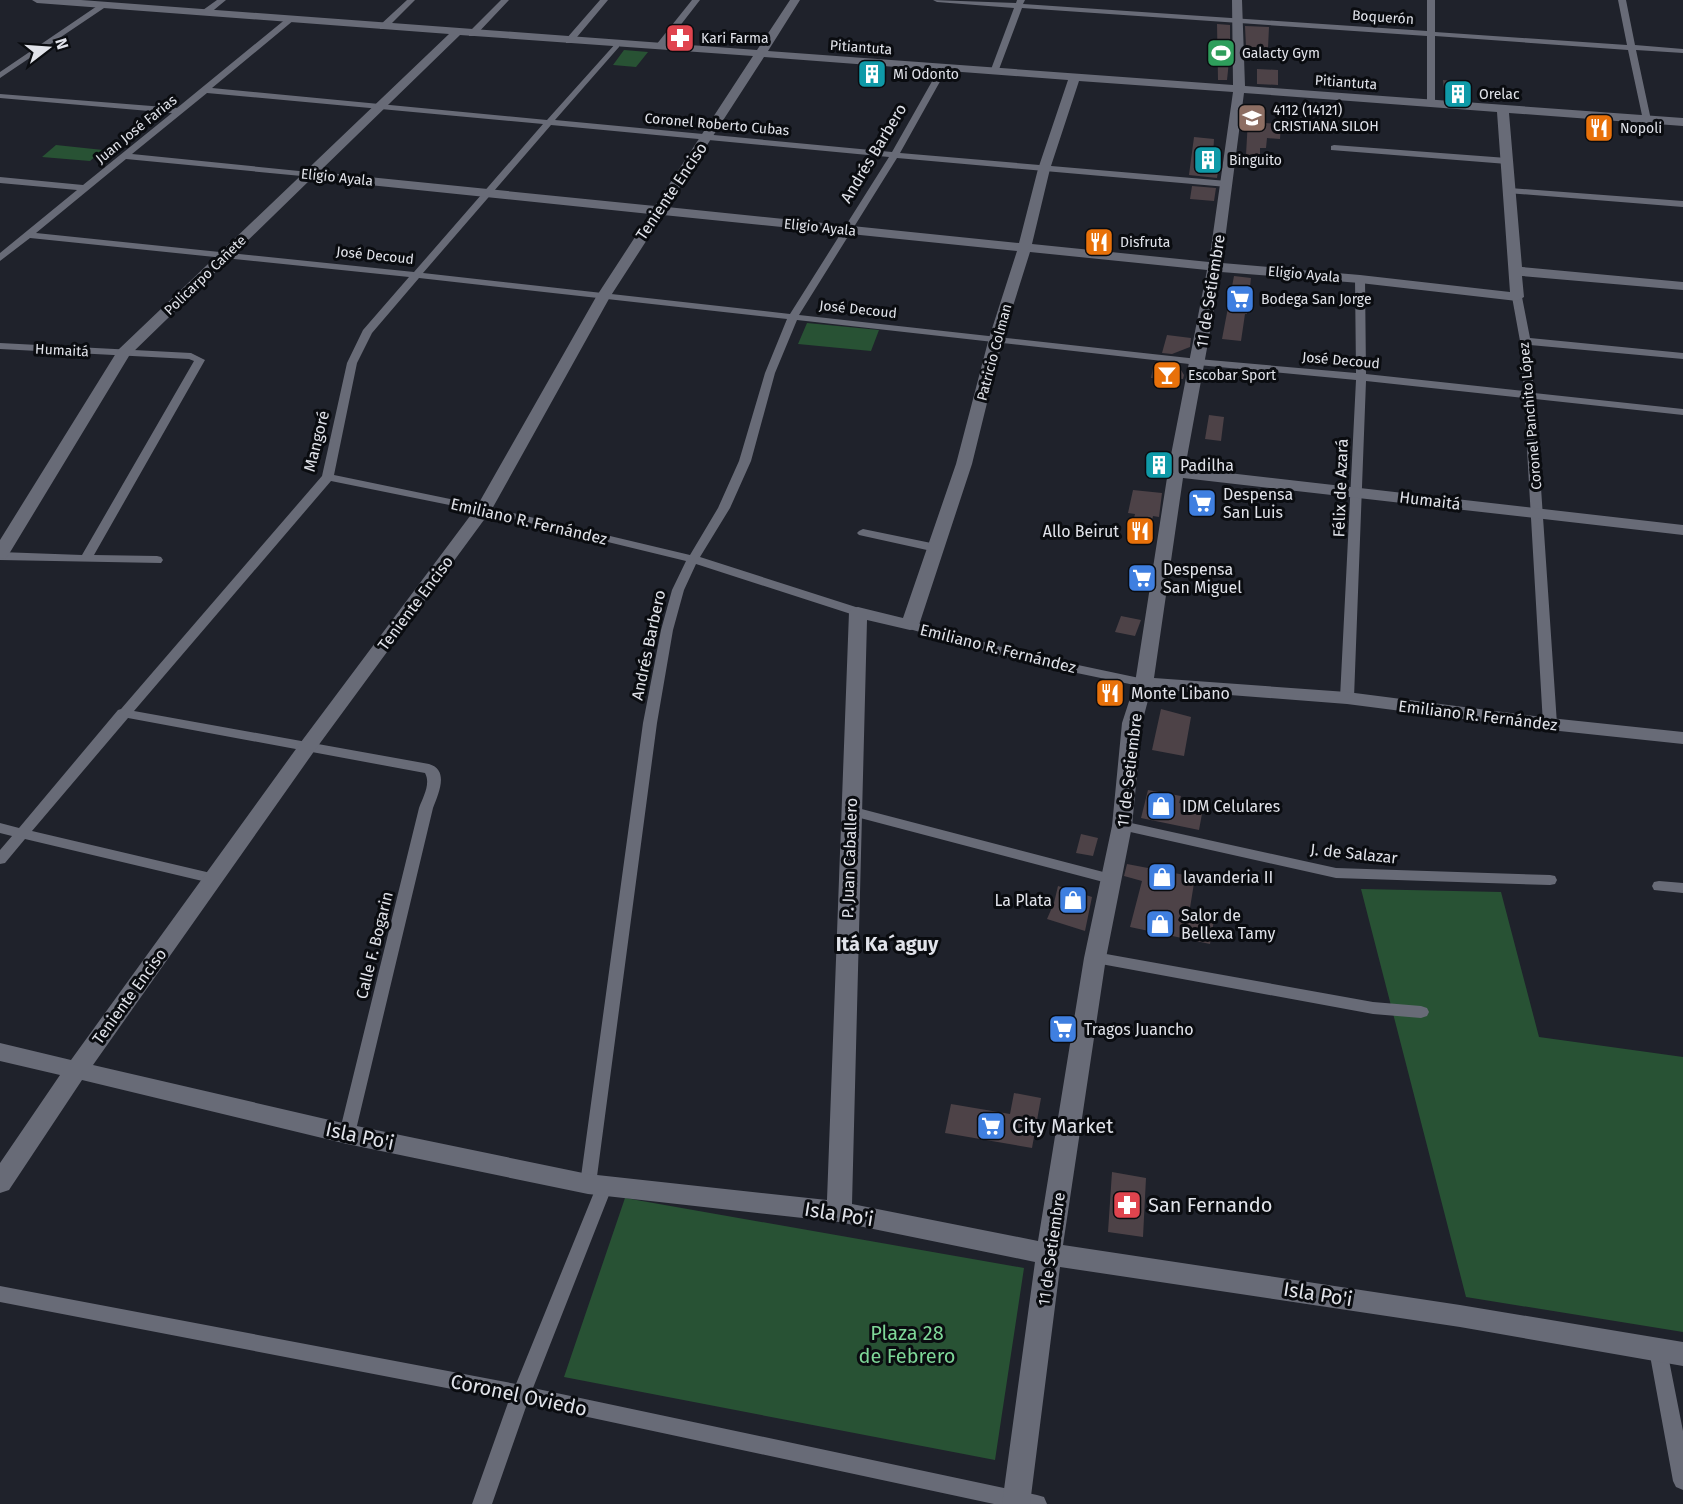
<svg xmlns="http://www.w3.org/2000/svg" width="1683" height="1504" viewBox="0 0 1683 1504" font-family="'Fira Sans',sans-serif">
  <rect width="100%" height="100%" fill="#1f222b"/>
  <path fill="#285234" d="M624,50L648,52L636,67L613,65Z
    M56,145L103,150L90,161L42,157Z
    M807,323L879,330L871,351L798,344Z
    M1361,889L1501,892L1539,1037L1683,1057V1332L1466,1297Z
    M625,1198L1024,1268L995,1460L564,1377Z"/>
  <path fill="#4d4247" d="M1217,24L1230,25V52L1227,80H1218Z
    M1245,26L1269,27L1268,48L1246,47Z
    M1257,69L1278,70V85L1257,84Z
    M1443,80L1458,82L1461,100L1445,98Z
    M1251,118L1265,119V123L1281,124L1280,139L1267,138L1266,148H1260V156L1246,155L1248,119Z
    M1194,137L1214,139L1213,156H1220L1217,178L1189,175Z
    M1192,186L1216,188L1214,201L1190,199Z
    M1234,276L1251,278L1247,314H1245L1241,341L1222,339Z
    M1167,335L1191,338L1190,347L1172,354L1162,353Z
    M1154,363L1178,365L1184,375L1183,379L1151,378Z
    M1209,415L1224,417L1221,441L1205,439Z
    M1133,490L1162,493L1159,517L1153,516L1148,537L1130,534L1135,514L1128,513Z
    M1121,616L1141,620L1135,636L1115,632Z
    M1161,709L1191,717L1184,756L1152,750Z
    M1148,790L1181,796L1179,803L1203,808L1199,830L1141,818Z
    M1081,834L1098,838L1093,856L1076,853Z
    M1127,864L1195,877L1189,914L1214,920L1210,944L1130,927L1142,881L1124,876Z
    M1058,886L1092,897L1085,931L1047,919L1054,903Z
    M1014,1093L1041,1098L1032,1148L945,1133L951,1104L1010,1114Z
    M1112,1172L1146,1178L1143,1237L1108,1232Z"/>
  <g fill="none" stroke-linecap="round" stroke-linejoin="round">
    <path fill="#686b77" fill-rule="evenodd" d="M217,0H226L209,14H203V10Z
      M407,0H415L386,29H380V25Z
      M501,0H509L475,36H469V32Z
      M600,0H608L572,43H566V39Z
      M692,0H700L662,49H656V45Z
      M933,0L1016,3L1017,0H1025L1023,4L1427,31V0H1435V32L1627,45L1618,0H1626L1635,45L1683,49V53L1636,50L1651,120L1647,123L1643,120L1628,50L1435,36V103L1431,105L1427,103V36L1022,8L998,72L994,74L990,72L1014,8L937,2Z
      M103,2L110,4L0,78V72Z
      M287,18L294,20L212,88L547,120L616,43H619V47L555,120L892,152L939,69L943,67L947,69L900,153L1227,181L1231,184L1227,187L897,158L799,315L1198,359L1356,373L1355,279L1360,276L1365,279L1366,374L1524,391L1520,341L1512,297L1517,294L1522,297L1530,338L1683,353V359L1530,345L1534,393L1683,409V415L1535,399L1557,724L1550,728L1543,724L1524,398L1366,381L1354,698L1347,702L1340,698L1356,380L1198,365L797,320L775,373L751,461L730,508L700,557L862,609L864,612L862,615H854L696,564L684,590L673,630L657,723L596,1184L594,1189L588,1191L582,1189L580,1184L643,723L661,630L672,590L686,561L484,512L331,481L134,711L429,764C450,770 438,795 433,808L355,1134L353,1139L347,1141L341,1139L339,1134L419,808C423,797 431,784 425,773L128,718L32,831L215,874L220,875L222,879L220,883L215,884L25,839L5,863L0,864V850L12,836L0,833V823L19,828L118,710L121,709L322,476L347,363L363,330L409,277L30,238L0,261V253L77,190L0,183V177L83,185L172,113L0,98V94L177,108ZM207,93L543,124L414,272L36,233L126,159L312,177L313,175L309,172L132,154ZM551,125L889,157L790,314L423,273ZM419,278L787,319L765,373L739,461L718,508L690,555L484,506L334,475L357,363L372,333Z
      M1334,145L1507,158L1511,161L1507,164L1331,150V146Z
      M1510,188L1683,201V207L1507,193L1506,191Z
      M0,343L191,353L205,360L94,555L157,556L161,557L163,560L161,563L0,560V552L82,555L194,361L189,359L0,349Z
      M863,529L936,544L942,548L936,552L859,535L857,533L859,531Z
      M910,621L1026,654L1144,679L1150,683L1144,687L1024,662L906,628L904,625Z
      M850,806L1111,874L1116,875L1118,879L1116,883L1111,884L845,814L843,811L845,808Z
      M1122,821L1336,868L1550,875L1555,876L1557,880L1555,884L1550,885L1336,878L1117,829L1115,826L1117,823Z
      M1659,881L1683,883V893L1654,890L1652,886L1654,882Z
      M1095,952L1373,1002L1421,1006L1427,1008L1429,1012L1427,1016L1421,1018L1373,1014L1090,962L1087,958L1090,954Z
      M605,1178L611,1180L613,1185L533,1388L1037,1495L1044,1497L1047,1504H994L527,1404L492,1504H472L509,1400L0,1302V1286L516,1384L597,1185L599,1180Z
      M1658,1342L1664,1344L1667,1350L1683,1431V1490L1676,1487L1673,1481L1649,1350L1652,1344Z"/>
    <path fill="#686b77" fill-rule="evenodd" d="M32,0H81L757,50L790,0H800L768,51L1233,85L1232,0H1242L1245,86L1683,118V126L1509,113L1522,267L1683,282V290L1522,276L1524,297L1517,301L1360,283L1221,272L1185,468L1683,525V535L1183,478L1154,678L1347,692L1550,718L1683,732V744L1550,730L1347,704L1151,689L1142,723L1132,826L1106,958L1063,1245L1460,1305L1683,1342V1366L1460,1327L1060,1267L1030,1504H1002L1035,1262L839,1222L588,1194L347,1144L82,1080L9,1190L0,1193V1163L60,1075L0,1061V1043L71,1060L301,742L476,508L596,297L650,214L311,179L129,356L9,554L6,558L0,559V540L118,350L449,34L37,3ZM460,35L753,56L655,206L319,172ZM764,57L1068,80L1038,169L1019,243L667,207ZM1079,81L1233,92L1209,262L1032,244L1050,169ZM1244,93L1497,112L1510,292L1360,275L1222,263ZM663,215L1017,251L989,338L956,464L903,618L858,607L852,608L849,612L827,1200L588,1174L347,1124L93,1065L315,750L492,509L610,297ZM1030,252L1207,270L1169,465L1135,683L1122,723L1112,826L1084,958L1038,1241L852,1204L867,620L910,630L916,629L919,625L972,464L1003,338Z"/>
  </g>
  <defs>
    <g id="pharmacy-square" transform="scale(1.5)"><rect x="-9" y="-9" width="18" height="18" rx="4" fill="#e0444e" stroke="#0a0c10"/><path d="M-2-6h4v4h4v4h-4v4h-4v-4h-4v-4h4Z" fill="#fff"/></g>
    <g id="stadium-square" transform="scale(1.5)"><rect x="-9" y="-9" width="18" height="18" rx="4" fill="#2e9e5b" stroke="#0a0c10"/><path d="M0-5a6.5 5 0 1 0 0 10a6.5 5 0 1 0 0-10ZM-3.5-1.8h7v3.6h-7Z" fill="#fff"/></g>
    <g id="building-square" transform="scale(1.5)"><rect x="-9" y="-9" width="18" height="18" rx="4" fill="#0f9aa8" stroke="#0a0c10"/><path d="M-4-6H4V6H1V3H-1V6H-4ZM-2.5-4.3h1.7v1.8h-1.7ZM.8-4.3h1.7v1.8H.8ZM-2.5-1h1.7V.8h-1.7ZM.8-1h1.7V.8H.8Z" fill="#fff"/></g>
    <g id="school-square" transform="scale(1.5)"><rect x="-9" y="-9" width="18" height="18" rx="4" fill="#8d6e63" stroke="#0a0c10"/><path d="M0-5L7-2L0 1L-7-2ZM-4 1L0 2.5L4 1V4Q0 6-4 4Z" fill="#fff"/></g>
    <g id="restaurant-square" transform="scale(1.5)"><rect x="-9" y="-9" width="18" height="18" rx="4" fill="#e8710a" stroke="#0a0c10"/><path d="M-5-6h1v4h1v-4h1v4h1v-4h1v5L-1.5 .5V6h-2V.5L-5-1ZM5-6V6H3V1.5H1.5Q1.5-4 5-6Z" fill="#fff"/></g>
    <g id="supermarket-square" transform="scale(1.5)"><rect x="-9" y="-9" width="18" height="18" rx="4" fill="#3f7fe0" stroke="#0a0c10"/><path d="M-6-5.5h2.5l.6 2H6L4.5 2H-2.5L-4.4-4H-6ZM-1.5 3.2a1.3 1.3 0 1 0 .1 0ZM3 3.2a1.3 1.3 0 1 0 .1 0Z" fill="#fff"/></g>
    <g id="bar-square" transform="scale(1.5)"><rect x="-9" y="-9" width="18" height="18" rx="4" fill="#e8710a" stroke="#0a0c10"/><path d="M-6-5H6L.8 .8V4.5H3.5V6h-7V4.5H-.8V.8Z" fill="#fff"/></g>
    <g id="shop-square" transform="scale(1.5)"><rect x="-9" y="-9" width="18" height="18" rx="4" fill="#3f7fe0" stroke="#0a0c10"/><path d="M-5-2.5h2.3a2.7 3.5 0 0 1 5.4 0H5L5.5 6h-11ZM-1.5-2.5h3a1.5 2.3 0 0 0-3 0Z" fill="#fff"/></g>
  </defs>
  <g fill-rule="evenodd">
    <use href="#pharmacy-square" x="680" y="38"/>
    <use href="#stadium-square" x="1221" y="53"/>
    <use href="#building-square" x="872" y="74"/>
    <use href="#building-square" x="1458" y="94"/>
    <use href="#school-square" x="1252" y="118"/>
    <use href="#restaurant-square" x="1599" y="128"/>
    <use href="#building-square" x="1208" y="160"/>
    <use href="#restaurant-square" x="1099" y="242"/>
    <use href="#supermarket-square" x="1240" y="299"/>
    <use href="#bar-square" x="1167" y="375"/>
    <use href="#building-square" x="1159" y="465"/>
    <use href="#supermarket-square" x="1202" y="503"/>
    <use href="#restaurant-square" x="1140" y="531"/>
    <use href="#supermarket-square" x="1142" y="578"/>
    <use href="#restaurant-square" x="1110" y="693"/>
    <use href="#shop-square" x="1161" y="806"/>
    <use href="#shop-square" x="1162" y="877"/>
    <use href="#shop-square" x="1073" y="900"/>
    <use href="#shop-square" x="1160" y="924"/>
    <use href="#supermarket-square" x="1063" y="1029"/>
    <use href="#supermarket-square" x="991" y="1126"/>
    <use href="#pharmacy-square" x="1127" y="1205"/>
  </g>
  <g text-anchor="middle" stroke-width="6" stroke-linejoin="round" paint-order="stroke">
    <g font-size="14" fill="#e1e3ea" stroke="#0a0c10">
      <text transform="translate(1383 17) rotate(4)" y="5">Boquerón</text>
      <text transform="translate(861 47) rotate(4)" y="5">Pitiantuta</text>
      <text transform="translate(1346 82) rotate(4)" y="5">Pitiantuta</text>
      <text transform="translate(717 124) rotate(5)" y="5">Coronel Roberto Cubas</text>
      <text transform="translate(136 129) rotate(-39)" y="5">Juan José Farias</text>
      <text transform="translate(337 177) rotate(6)" y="5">Eligio Ayala</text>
      <text transform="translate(820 227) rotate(6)" y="5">Eligio Ayala</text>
      <text transform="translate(375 255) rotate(6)" y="5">José Decoud</text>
      <text transform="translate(1304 274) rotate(5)" y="5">Eligio Ayala</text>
      <text transform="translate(205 275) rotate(-44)" y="5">Policarpo Cañete</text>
      <text transform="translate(858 309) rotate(6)" y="5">José Decoud</text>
      <text transform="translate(62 350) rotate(3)" y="5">Humaitá</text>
      <text transform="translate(994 352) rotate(-75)" y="5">Patricio Colman</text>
      <text transform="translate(1341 360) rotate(5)" y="5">José Decoud</text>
      <text transform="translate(1530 416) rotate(-95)" y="5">Coronel Panchito López</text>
    </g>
    <g font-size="14" fill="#e1e3ea" stroke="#0a0c10" text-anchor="start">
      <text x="701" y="43">Kari Farma</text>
      <text x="1242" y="58">Galacty Gym</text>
      <text x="893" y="79">Mi Odonto</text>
      <text x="1479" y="99">Orelac</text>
      <text x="1273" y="115">4112 (14121)<tspan x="1273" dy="16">CRISTIANA SILOH</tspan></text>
      <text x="1620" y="133">Nopoli</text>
      <text x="1229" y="165">Binguito</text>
      <text x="1120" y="247">Disfruta</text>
      <text x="1261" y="304">Bodega San Jorge</text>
      <text x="1188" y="380">Escobar Sport</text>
    </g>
    <g font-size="16" fill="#e1e3ea" stroke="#0a0c10">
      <text transform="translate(873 153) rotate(-59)" y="6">Andrés Barbero</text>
      <text transform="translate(671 191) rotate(-56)" y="6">Teniente Enciso</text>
      <text transform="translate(1210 291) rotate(-81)" y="6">11 de Setiembre</text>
      <text transform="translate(316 441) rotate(-76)" y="6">Mangoré</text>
      <text transform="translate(1340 488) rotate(-88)" y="6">Félix de Azará</text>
      <text transform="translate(1430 500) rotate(7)" y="6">Humaitá</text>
      <text transform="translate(529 521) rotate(13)" y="6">Emiliano R. Fernández</text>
      <text transform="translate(415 603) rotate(-53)" y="6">Teniente Enciso</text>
      <text transform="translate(648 645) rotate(-78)" y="6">Andrés Barbero</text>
      <text transform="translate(998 648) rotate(14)" y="6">Emiliano R. Fernández</text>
      <text transform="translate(1478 715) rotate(7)" y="6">Emiliano R. Fernández</text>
      <text transform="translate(1129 770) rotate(-83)" y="6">11 de Setiembre</text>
      <text transform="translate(1354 853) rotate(6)" y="6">J. de Salazar</text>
      <text transform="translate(849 858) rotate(-88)" y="6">P. Juan Caballero</text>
      <text transform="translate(374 945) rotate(-76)" y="6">Calle F. Bogarin</text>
      <text transform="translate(129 996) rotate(-54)" y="6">Teniente Enciso</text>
      <text transform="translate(1051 1249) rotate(-82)" y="6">11 de Setiembre</text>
    </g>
    <g font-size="16" fill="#e1e3ea" stroke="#0a0c10" text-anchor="start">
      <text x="1180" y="471">Padilha</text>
      <text x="1223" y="500">Despensa<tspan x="1223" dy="18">San Luis</tspan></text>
      <text x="1119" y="537" text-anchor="end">Allo Beirut</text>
      <text x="1163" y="575">Despensa<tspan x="1163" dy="18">San Miguel</tspan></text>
      <text x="1131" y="699">Monte Libano</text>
      <text x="1182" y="812">IDM Celulares</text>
      <text x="1183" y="883">lavanderia II</text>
      <text x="1052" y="906" text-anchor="end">La Plata</text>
      <text x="1181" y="921">Salor de<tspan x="1181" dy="18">Bellexa Tamy</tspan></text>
      <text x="1084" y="1035">Tragos Juancho</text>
    </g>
    <g font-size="20" font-weight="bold" fill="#e1e3ea" stroke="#0a0c10">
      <text x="887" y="951">Itá Ka´aguy</text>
    </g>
    <g font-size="20" fill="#e1e3ea" stroke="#0a0c10" text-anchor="start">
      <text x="1012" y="1133">City Market</text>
      <text x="1148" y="1212">San Fernando</text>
    </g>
    <g font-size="20" fill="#e1e3ea" stroke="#0a0c10">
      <text transform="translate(360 1136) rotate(12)" y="7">Isla Po'i</text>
      <text transform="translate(839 1214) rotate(9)" y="7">Isla Po'i</text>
      <text transform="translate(1318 1294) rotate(9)" y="7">Isla Po'i</text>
      <text transform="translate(519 1395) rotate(12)" y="7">Coronel Oviedo</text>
    </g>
    <g font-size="20" fill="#7ed798" stroke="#0a0c10">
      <text x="907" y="1340">Plaza 28<tspan x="907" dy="23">de Febrero</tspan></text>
    </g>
  </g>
  <g transform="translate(48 48) rotate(73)" stroke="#0a0c10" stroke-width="4.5" paint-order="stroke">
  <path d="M0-4.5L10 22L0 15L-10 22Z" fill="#e1e3ea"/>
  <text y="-9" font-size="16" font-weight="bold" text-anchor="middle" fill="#e1e3ea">N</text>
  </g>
</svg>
